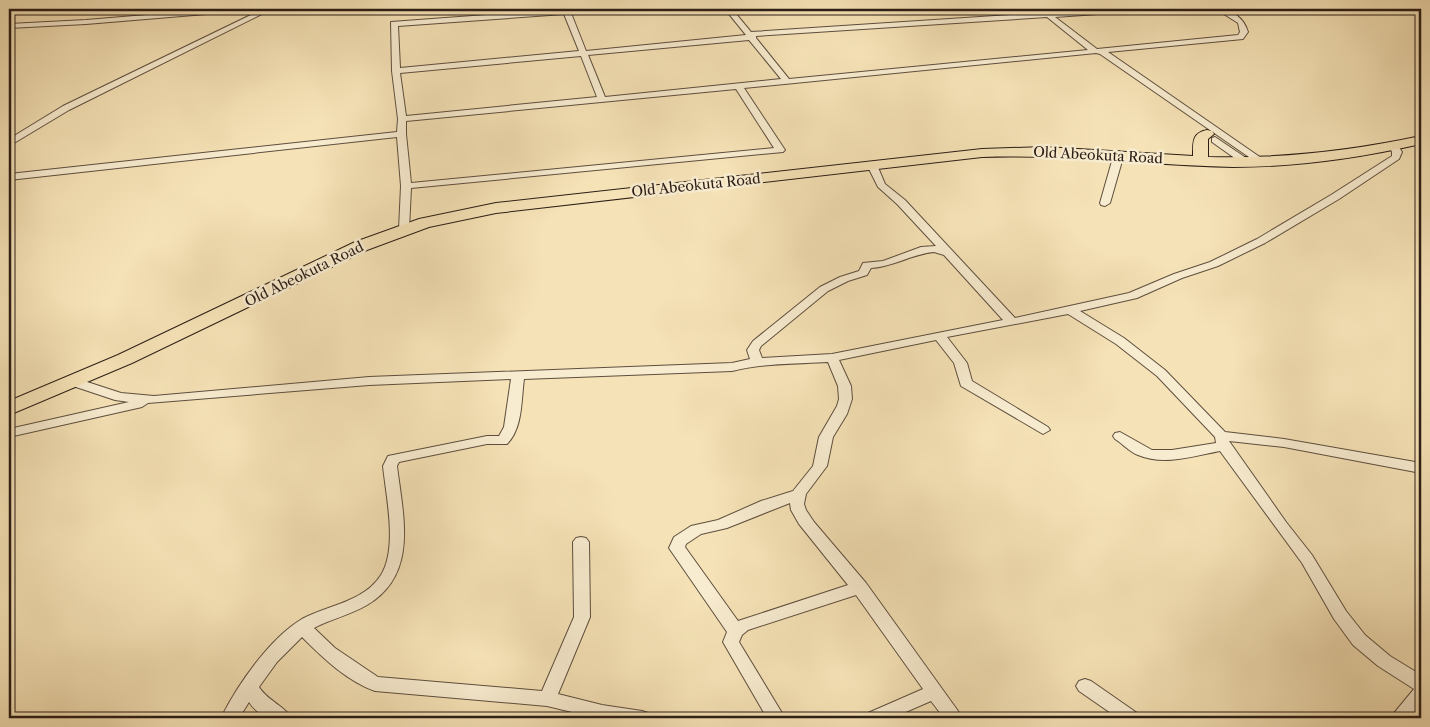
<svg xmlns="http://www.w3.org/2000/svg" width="1430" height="727" viewBox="0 0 1430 727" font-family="'Libre Caslon Text',serif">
  <rect width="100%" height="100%" fill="#f5e2b6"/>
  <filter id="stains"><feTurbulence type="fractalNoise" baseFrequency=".004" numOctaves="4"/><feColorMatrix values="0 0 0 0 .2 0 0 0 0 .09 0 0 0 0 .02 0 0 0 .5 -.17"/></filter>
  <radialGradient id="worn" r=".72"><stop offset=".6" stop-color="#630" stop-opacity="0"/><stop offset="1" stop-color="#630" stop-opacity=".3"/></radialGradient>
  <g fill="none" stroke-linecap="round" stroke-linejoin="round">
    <g stroke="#5e4e3e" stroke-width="2">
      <path id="minor" d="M219,9H246L242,11L86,24L9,28V24L86,20Z
        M263,9H272L69,110L9,146V139L63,106Z
        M567,9H600L596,11L571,13L586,51L746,35L725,9H732L751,32L1042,13L1046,11L1050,13L1143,9L1140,11L1055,17L1097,49L1238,35L1240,32L1238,23L1216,9C1231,8 1244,18 1248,32L1243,39L1108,52L1267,162L1265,164H1259L1100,54L1096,53L744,88L785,150L783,152L411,188L409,229L404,232L399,229L401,186L397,137L9,180V174L397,132L398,119L392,71L391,22ZM564,14L579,51L400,68L398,26ZM1047,17L1088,50L789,79L756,38V36ZM749,40L781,79L605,97L588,55ZM581,56L597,97L406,116L400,73ZM736,89L774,148L411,183L406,134V121Z
        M1215,137L1249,160V164H1243L1212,142V138Z
        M1394,143L1397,144L1402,152L1399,159L1339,199L1265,243L1218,266L1182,278L1137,298L1080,311L1124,338L1165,370L1225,432L1284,439L1421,463V473L1284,447L1229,441L1286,522L1312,555L1346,611L1365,635L1390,656L1421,675V705L1410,718H1390L1414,689L1378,666L1353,645L1334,619L1302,563L1220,451C1194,456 1164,466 1138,455C1130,452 1123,444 1115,439L1113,436L1115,433L1120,432L1152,450H1172L1216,443L1215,437L1157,376L1116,344L1068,314L947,337L967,363L972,381L1048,427L1050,430L1043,434L961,386L954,363L936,340L839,360L851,386L852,399L847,414L833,437L827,466L806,494L804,504L806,510L814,522L866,583L963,718H944L931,701L892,718H865L868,713L923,689L856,595L748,630L742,635L739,642L785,718H767L723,642L727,632L669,548L674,537L691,526L718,520L761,501L793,491L813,466L819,437L837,406L839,399L838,386L828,362C796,364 763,363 732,371L524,379C521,400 523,428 507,444H487L399,462L397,466C403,516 419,574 367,605C350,615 331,619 314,628L335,648L378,677L542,691L574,617L573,542L576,538L581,537L586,538L589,542L590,617L558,694L602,705L642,711L648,713L651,718H597L547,706L375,691C347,681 323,658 302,637L277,662L259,687C268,701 286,707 291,718C273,718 260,719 249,702L239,718H221C238,684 270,638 302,619C328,605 364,602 381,575C398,548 386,496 383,466L388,456L487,436H499L504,427L511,379L369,385L148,403L142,407L9,437V429L129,402L115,400L70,385L69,382L70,379L75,378L121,393L154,396L369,377L732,363L750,359L747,350L753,341L820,287L840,277L859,271L863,263L883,261L921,247L936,246L897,204L878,187L867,165L872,162L877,165L885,184L905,200L1015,318L1129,293L1174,274L1210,262L1257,239L1331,195L1392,156V152L1389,146ZM934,252L944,255L1003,320L832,354L762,358L759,350L761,346L828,291L848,281L867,275L871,268C893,267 912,254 934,252ZM790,503L791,510L799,524L848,585L738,621L685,547L686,544L701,534L727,528Z
        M1119,151L1124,154L1110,203L1105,206L1101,205L1100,203L1114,154Z
        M1085,679L1091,681L1137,713L1140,718H1118L1079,691L1076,686L1079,681Z"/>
    </g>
    <g stroke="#2b1d16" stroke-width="2">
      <path id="trunk" d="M1207,130L1212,131L1214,134L1208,139V157C1280,159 1350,151 1421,136V144C1359,158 1296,167 1233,167C1149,165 1066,154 982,157L496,213L429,227L367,250L132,363L9,415V401L118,355L355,242L419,219L496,203L982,149L1045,147L1193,156C1193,142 1192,133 1207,130Z"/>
    </g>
    <use href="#minor" fill="#f8ecd0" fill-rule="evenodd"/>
    <use href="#trunk" fill="#f5e2b6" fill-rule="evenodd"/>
  </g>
  <g text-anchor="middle" stroke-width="5" stroke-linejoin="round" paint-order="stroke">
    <g font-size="14" fill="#2b1d16" stroke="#f8ecd0">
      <text transform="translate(1098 155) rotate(3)" y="5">Old Abeokuta Road</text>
      <text transform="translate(696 185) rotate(-6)" y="5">Old Abeokuta Road</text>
      <text transform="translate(304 274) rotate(-26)" y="5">Old Abeokuta Road</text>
    </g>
  </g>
  <rect width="1430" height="727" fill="none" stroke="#f5e2b6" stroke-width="30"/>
  <rect x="10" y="10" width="1410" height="707" fill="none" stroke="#2b1d16" stroke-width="2.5"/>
  <rect x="15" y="15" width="1400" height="697" fill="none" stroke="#2b1d16"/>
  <rect width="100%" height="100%" filter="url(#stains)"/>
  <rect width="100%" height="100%" fill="url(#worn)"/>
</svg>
